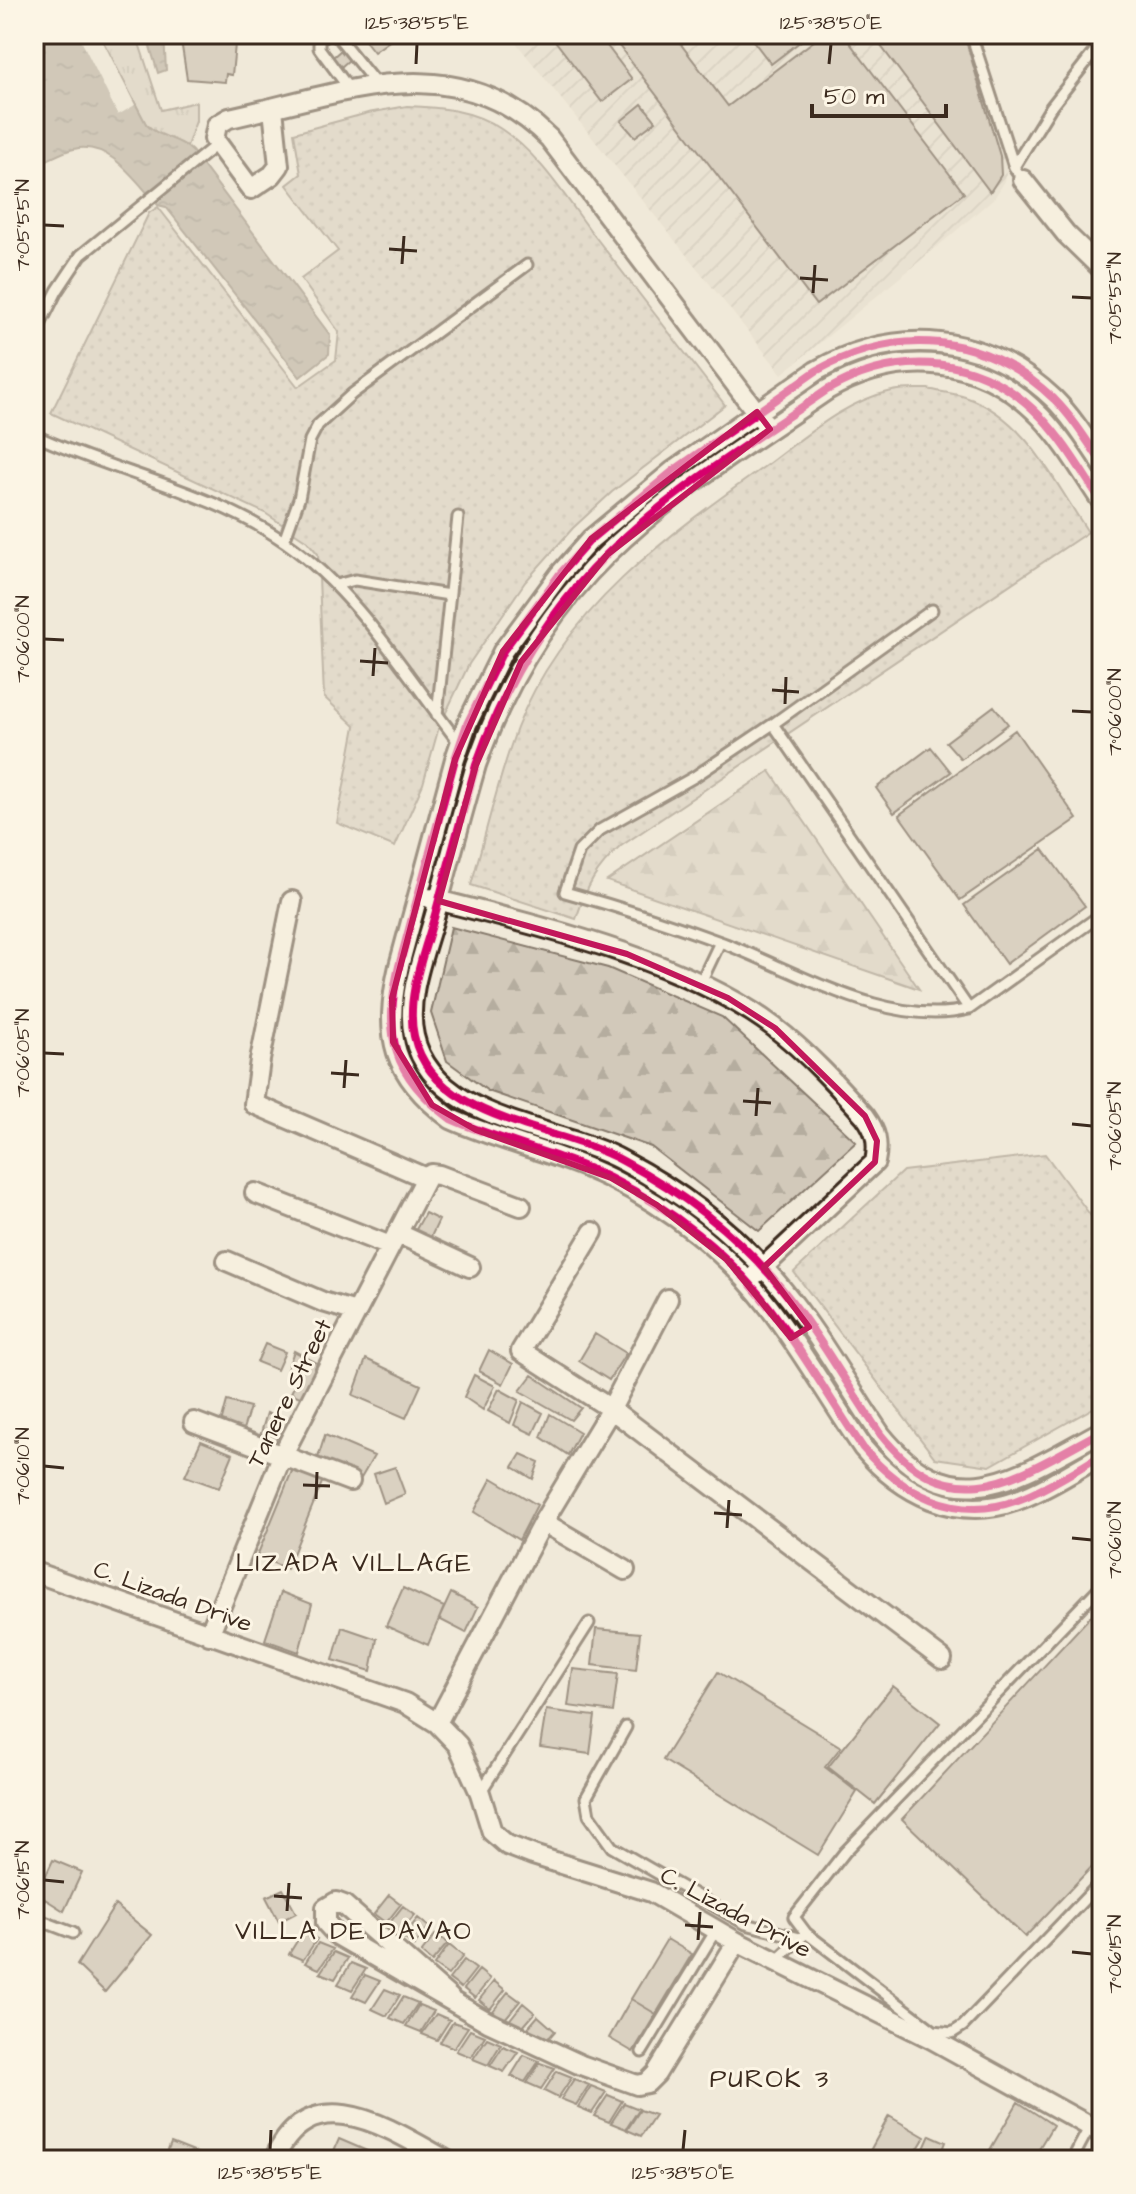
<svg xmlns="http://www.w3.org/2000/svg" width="1136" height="2194" viewBox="0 0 1136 2194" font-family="'Architects Daughter',sans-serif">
  <defs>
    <pattern id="industrial-furrows" width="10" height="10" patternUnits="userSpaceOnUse" patternTransform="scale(2)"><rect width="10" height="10" fill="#e1d9c9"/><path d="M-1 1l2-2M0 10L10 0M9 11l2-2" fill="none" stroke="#c2baac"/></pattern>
    <pattern id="grass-dots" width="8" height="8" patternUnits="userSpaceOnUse" patternTransform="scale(2)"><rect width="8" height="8" fill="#d2c9ba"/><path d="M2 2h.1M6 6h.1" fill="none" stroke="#b5ad9f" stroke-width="1.8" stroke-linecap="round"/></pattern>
    <pattern id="forest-firs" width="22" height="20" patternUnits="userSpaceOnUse" patternTransform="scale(2)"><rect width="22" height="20" fill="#d2c9ba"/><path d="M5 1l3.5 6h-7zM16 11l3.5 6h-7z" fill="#b5ad9f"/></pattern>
    <pattern id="park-tufts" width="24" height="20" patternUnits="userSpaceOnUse" patternTransform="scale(2)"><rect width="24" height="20" fill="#d2c9ba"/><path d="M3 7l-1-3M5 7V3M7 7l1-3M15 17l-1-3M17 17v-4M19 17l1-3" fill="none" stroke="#b5ad9f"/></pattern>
    <pattern id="water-ripples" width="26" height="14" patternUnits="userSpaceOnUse" patternTransform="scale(2)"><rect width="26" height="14" fill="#aaa091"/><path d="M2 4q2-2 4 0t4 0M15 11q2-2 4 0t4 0" fill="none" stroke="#8c8376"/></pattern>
  </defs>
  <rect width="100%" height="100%" fill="#f0e9d9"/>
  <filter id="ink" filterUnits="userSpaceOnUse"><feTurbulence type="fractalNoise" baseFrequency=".0125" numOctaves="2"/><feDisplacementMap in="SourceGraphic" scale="16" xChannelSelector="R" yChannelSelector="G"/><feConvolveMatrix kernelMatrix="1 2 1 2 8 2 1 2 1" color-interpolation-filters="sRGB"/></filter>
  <g filter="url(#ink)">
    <path fill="url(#industrial-furrows)" d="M509,34H967L1008,161L1005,181L995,197L949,237L782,374Z"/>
    <path fill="url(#grass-dots)" stroke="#867a6c" stroke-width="2" d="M407,106C439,107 474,110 501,129C538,153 564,195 590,230C635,288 680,347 725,405L612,492L573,528L525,582L469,664L439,727L423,784L395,847L337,823L355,726L324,697L318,554L307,541L265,513L51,413L149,213L158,207L298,387L336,360L339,332L301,279L338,251L287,185L301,174L294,133L368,113Z
      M928,389C940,392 953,393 965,397C1025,416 1055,483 1088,532L621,846C595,870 587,886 576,919L471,885C486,833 498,779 517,728C563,610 668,535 768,464C806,436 845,401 892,391C904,388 917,389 928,389Z
      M1045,1154L1102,1231V1403L990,1466L935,1458L794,1272L903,1171Z"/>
    <path fill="url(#forest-firs)" stroke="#867a6c" stroke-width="2" d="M770,771L919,989L607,881Z
      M451,927L608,968L722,1017L856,1142L759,1231L651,1147L488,1091L447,1061L431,1013Z"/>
    <path fill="url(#park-tufts)" stroke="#867a6c" stroke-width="2" d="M99,34H136L161,110L196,102V121L187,146L158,134L146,124Z"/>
    <path fill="url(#water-ripples)" stroke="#7e7163" stroke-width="2" d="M34,34H99L146,124C158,138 179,137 192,151L330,335L329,354L300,377L166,207L158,205C137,183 110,140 74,149C60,152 48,161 34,165Z
      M164,35L166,70L158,73L148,40Z"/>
    <path fill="#f0e9d9" d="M78,34H99L135,105L118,115Z"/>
    <path fill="#beb3a4" stroke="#3b2a1e" stroke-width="2" d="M180,34H236L232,75L226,74L225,82L187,79Z
      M360,34H399L374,52Z
      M550,34H598L632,79L602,102Z
      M610,34H673L728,106L823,34H843L964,193L816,305Z
      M748,34H810L771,64Z
      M872,34H964L1000,156L1001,175L990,192Z
      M341,50L349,60L341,67L333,57Z
      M642,104L656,121L635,137L621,121Z
      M994,706L1008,724L961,759L946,742Z
      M1015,730L1077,819L960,900L899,815Z
      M931,747L951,772L894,813L876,788Z
      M1043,849L1085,906L1006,964L964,905Z
      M425,1213L439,1220L429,1241L414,1233Z
      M595,1334L626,1353L609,1380L579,1361Z
      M265,1344L285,1352L277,1370L257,1362Z
      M489,1350L513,1364L503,1384L479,1371Z
      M294,1351L317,1363L302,1398L291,1393L298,1377L287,1370Z
      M366,1359L421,1385L406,1418L353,1395Z
      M474,1375L495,1386L483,1410L464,1397Z
      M532,1375L581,1408L571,1420L520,1391Z
      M499,1389L519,1400L510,1423L488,1411Z
      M227,1401L250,1407L241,1436L220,1427Z
      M523,1402L543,1413L533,1434L514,1425Z
      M267,1413L283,1421L273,1449L258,1443Z
      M550,1414L580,1432L568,1455L541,1437Z
      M325,1435L374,1456L360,1480L317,1461Z
      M201,1441L233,1454L219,1488L185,1476Z
      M521,1454L539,1462L533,1479L513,1467Z
      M395,1467L405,1494L384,1503L374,1474Z
      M292,1471L323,1480L287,1569L257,1556Z
      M492,1478L537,1505L519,1540L474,1512Z
      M403,1588L444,1607L428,1645L386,1626Z
      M281,1592L312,1604L299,1652L265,1640Z
      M451,1593L478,1607L466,1633L439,1619Z
      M1102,1604V1856L1025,1937L902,1819Z
      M342,1627L377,1639L371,1671L333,1660Z
      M596,1629L640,1633L636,1670L592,1665Z
      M573,1669L618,1674L613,1712L568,1706Z
      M718,1672L841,1747L825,1767L857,1792L818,1855L663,1760Z
      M893,1686L940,1723L875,1804L828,1767Z
      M546,1710L595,1716L590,1754L540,1747Z
      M53,1860L82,1872L64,1911L37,1894Z
      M283,1889L296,1913L279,1922L266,1897Z
      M389,1895L401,1904L386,1923L374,1914Z
      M115,1905L152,1935L105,1992L77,1965Z
      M403,1906L415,1915L399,1934L388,1925Z
      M418,1918L429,1927L414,1946L403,1937Z
      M302,1933L317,1939L303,1960L289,1954Z
      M436,1934L448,1943L432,1962L421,1953Z
      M667,1939L692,1954L656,2014L631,1999Z
      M318,1943L333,1949L319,1969L305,1963Z
      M449,1945L463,1956L448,1975L434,1965Z
      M334,1952L348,1958L335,1979L320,1973Z
      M464,1960L476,1969L461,1988L449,1979Z
      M351,1963L366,1969L352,1990L338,1984Z
      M479,1970L490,1979L475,1998L464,1989Z
      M365,1975L380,1981L366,2002L352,1996Z
      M494,1981L505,1990L490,2009L479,2000Z
      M385,1989L400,1995L387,2016L372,2009Z
      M508,1992L520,2001L504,2020L493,2011Z
      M403,1997L418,2003L404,2024L390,2018Z
      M631,1999L656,2014L633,2052L609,2038Z
      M523,2003L535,2013L522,2028L508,2022Z
      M419,2005L434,2011L421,2032L406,2026Z
      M436,2014L450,2020L437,2040L422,2034Z
      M538,2016L555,2031L549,2038L526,2030Z
      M453,2022L468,2027L454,2048L440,2042Z
      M470,2030L485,2036L471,2057L456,2051Z
      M487,2038L501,2044L488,2065L473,2059Z
      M503,2046L518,2052L504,2072L490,2066Z
      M524,2055L539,2061L525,2082L511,2076Z
      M540,2063L555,2068L541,2089L527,2083Z
      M557,2071L572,2077L558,2098L544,2091Z
      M574,2079L589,2085L576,2105L561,2099Z
      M591,2086L606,2092L592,2113L578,2107Z
      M608,2095L622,2101L609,2122L594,2116Z
      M1018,2102L1053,2125L1032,2160H984Z
      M624,2103L639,2109L626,2129L611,2123Z
      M640,2110L655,2115L641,2136L627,2130Z
      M889,2116L925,2137L911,2160L866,2158Z
      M930,2135L946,2142L939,2160L922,2153Z
      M339,2139L388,2160H330Z
      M171,2143L214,2160H164Z"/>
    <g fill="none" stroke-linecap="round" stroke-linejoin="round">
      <g stroke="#3b2a1e" stroke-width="15">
        <path id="lane" d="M329,34L319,40V48L350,90
          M331,34L339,38L376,84
          M971,34L1014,167L1023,180
          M1014,167L1051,107L1102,42
          M34,337L57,291L81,255L216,145
          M34,435C116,473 211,491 285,542C357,592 407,676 460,744
          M284,541L299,499L310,440L318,425L352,394L527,265
          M336,585L355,580L449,595
          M932,610L773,724L694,777L600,830L579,851L565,892C619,907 672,924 723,943C797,971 889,1029 969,1009L1102,914
          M437,715L458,517
          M773,724L969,1009
          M700,984L720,942
          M1099,1588L845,1852L794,1917L806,1933L934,2031L952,2033L963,2026L1102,1881
          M626,1727L586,1798L589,1815L612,1847L746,1924L800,1938
          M480,1793L589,1623
          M34,1918L73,1933
          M776,1961L803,1936
          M642,2052L716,1930
          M1072,2160L1090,2126"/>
      </g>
      <g stroke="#3b2a1e" stroke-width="24">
        <path id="street" d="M273,109L279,166L272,175L251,189L214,139L217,125L229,118C342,94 454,44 549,138L764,422
          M1023,180L1066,234L1102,269
          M1102,463C1087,441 1073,418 1054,399C985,333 898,325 816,371L673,471L591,539L559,575L503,651L467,724L455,759L399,966C383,1036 392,1075 451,1119C502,1142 559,1153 610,1178C671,1208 728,1253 769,1307C803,1352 831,1401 863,1448C901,1493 956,1522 1015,1501C1045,1490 1074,1471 1102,1455
          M1102,502C1083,474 1065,442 1041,417C982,355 900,348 827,390C753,441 672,490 607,554C547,613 504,686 476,765C462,814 449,862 436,911C426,949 405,996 414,1036C433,1122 558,1125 623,1161C685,1194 738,1235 782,1289C819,1334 848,1387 881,1435C955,1526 1020,1475 1102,1431
          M429,898C538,926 684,959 774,1027C807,1052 837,1085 865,1116C876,1131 879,1143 875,1162L756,1274
          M292,901L260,1060L254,1104L426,1178L431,1174L439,1175L521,1206
          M255,1193L390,1246
          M593,1232L521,1351L611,1409L942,1659
          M397,1233L470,1267
          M227,1261L323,1302L356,1312
          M194,1422L350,1481
          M543,1522L625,1570
          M34,1572L405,1703L437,1723L458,1745L480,1793L492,1832L507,1845L533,1855L651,1892L737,1942L932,2039L1102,2133
          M209,1635L283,1454L426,1178
          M437,1723L543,1522L611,1409L668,1299
          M450,1998L344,1905L336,1902L326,1908V1923L337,1935L488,2022L581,2065L637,2085L647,2083L656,2074L737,1942
          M274,2160C311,2075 390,2129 446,2160"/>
      </g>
      <use href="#lane" stroke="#fcf5e5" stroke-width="9"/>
      <use href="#street" stroke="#fcf5e5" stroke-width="18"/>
      <g stroke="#fcf5e5" stroke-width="13">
        <path id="cycleway" d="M1102,463C1087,441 1073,418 1054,399C985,333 898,325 816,371L673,471L591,539L559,575L503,651L467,724L455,759L399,966C383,1036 392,1075 451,1119C502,1142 559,1153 610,1178C671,1208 728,1253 769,1307C803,1352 831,1401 863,1448C901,1493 956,1522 1015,1501C1045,1490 1074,1471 1102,1455
          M1102,502C1083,474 1065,442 1041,417C982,355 900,348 827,390C753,441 672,490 607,554C547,613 504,686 476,765C462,814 449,862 436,911C426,949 405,996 414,1036C433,1122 558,1125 623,1161C685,1194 738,1235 782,1289C819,1334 848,1387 881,1435C955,1526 1020,1475 1102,1431"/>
      </g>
      <use href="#cycleway" stroke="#d6006c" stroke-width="8"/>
    </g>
  </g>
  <path d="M0 0H1136V2194H0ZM757,412L770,429L607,555L521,662L476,765L439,901L627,954L728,998L775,1028L865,1116L877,1141L875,1162L764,1267L809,1327L791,1338L727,1260L657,1205L611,1178L476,1130L432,1105L393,1042L392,998L455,759L503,651L591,539Z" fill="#f0e9d9" fill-opacity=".55" fill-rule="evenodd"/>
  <path fill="none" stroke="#c2185b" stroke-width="6" stroke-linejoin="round" d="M757,412L770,429L607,555L521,662L476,765L439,901L627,954L728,998L775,1028L865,1116L877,1141L875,1162L764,1267L809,1327L791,1338L727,1260L657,1205L611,1178L476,1130L432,1105L393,1042L392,998L455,759L503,651L591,539Z"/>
  <path fill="none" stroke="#3b2a1e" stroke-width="3" d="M416,64L417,44M829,64L831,44M44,225L64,226M389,249L417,251M402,264L404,236M800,278L828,280M813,293L815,265M1072,297L1092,298M44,639L64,640M360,661L388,663M373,676L375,648M772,690L799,692M785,704L786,677M1072,711L1092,712M44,1053L64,1054M331,1073L359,1075M344,1088L346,1060M743,1101L771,1103M756,1116L758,1088M1072,1124L1092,1126M44,1466L64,1468M303,1485L330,1486M316,1499L317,1472M714,1513L742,1515M727,1528L729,1500M1072,1538L1092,1540M44,1880L64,1882M274,1896L302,1898M287,1911L289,1883M685,1925L713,1927M698,1940L700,1912M1072,1952L1092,1954M270,2150L271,2130M683,2150L685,2130"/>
  <g text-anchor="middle" stroke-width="6" stroke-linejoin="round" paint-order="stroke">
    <g font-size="24" fill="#3b2a1e" stroke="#fcf5e5">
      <text transform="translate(289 1393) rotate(-64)" y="8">Tanere Street</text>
      <text transform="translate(173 1596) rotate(20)" y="8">C. Lizada Drive</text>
      <text transform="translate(736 1912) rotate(28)" y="8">C. Lizada Drive</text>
    </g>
    <g font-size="26" letter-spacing="2" fill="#3b2a1e" stroke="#fcf5e5">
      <text x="354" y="1571">LIZADA VILLAGE</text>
      <text x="354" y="1939">VILLA DE DAVAO</text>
      <text x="770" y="2087">PUROK 3</text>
    </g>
  </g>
  <rect width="1136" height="2194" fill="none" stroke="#fcf5e5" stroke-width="88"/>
  <path d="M812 104v12h134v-12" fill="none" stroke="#3b2a1e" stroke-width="4"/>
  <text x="824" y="104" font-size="24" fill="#3b2a1e" stroke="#fcf5e5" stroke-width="6" paint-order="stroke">50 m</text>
  <rect x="44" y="44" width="1048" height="2106" fill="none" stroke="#3b2a1e" stroke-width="3"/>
  <g font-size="20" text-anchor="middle" fill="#3b2a1e">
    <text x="417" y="29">125°38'55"E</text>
    <text x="831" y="29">125°38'50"E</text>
    <text transform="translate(22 225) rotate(-90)" y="7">7°05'55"N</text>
    <text transform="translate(1114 298) rotate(-90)" y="7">7°05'55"N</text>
    <text transform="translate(22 639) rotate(-90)" y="7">7°06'00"N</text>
    <text transform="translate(1114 712) rotate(-90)" y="7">7°06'00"N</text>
    <text transform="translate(22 1053) rotate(-90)" y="7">7°06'05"N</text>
    <text transform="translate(1114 1126) rotate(-90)" y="7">7°06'05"N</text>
    <text transform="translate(22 1466) rotate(-90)" y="7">7°06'10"N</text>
    <text transform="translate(1114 1540) rotate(-90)" y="7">7°06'10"N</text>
    <text transform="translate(22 1880) rotate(-90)" y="7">7°06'15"N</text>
    <text transform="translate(1114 1954) rotate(-90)" y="7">7°06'15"N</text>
    <text x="270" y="2179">125°38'55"E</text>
    <text x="683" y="2179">125°38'50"E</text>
  </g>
</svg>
